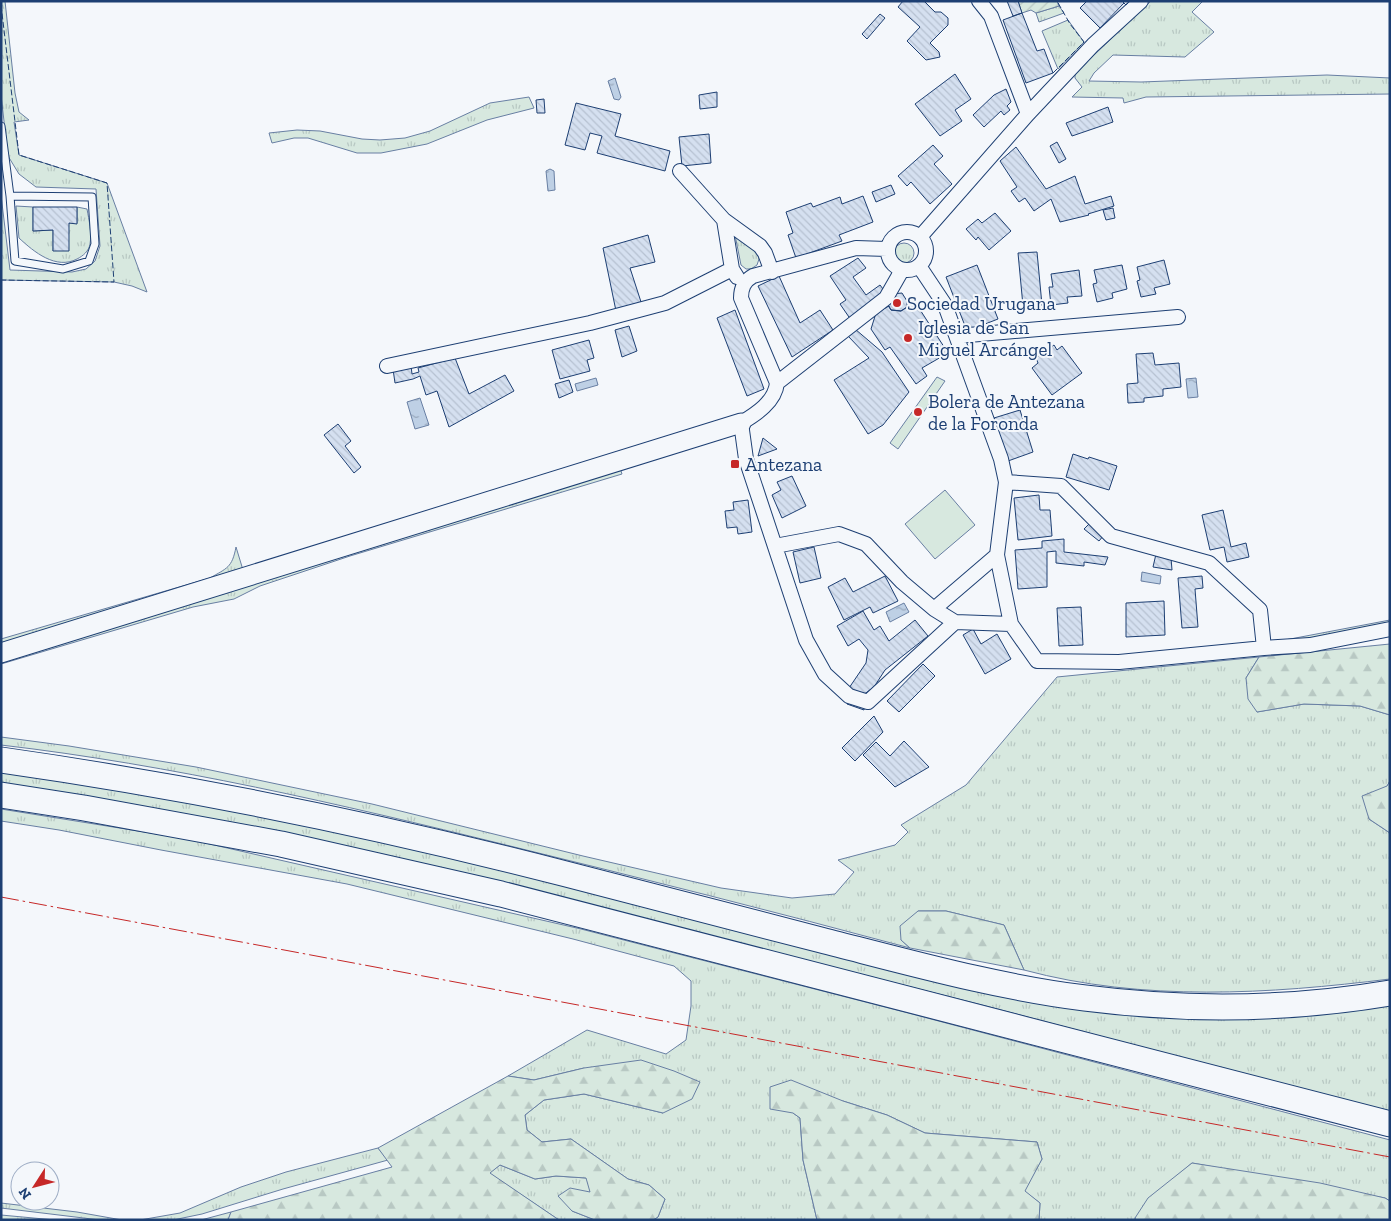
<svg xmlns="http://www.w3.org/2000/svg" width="1391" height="1221" viewBox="0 0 1391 1221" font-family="'Zilla Slab',serif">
  <defs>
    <pattern id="grass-tufts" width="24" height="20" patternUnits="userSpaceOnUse" patternTransform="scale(1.25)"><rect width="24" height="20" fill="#d7e8df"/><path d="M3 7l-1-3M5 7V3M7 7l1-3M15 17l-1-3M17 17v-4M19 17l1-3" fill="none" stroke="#b8c8c3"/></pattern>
    <pattern id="forest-firs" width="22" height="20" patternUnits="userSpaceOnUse" patternTransform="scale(1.25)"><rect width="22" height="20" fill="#d7e8df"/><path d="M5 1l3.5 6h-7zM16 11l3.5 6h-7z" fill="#b8c8c3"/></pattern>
    <pattern id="garden-furrows" width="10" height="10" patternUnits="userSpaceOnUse" patternTransform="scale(1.25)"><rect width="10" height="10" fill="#d7e8df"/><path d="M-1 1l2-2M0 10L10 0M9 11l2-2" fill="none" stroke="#b8c8c3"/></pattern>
    <pattern id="water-ripples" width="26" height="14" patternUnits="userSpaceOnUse" patternTransform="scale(1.25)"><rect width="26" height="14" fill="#bed0e5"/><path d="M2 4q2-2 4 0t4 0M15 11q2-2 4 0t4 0" fill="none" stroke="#9aaabe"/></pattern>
    <pattern id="building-back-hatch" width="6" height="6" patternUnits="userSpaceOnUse" patternTransform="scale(1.25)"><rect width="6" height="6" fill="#d5e0f0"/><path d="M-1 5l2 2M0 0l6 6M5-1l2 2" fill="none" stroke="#b6c1d1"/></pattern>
  </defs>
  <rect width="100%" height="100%" fill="#f4f7fb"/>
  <path fill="url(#grass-tufts)" stroke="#687fa3" d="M1,1H5L15,93L19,112L29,120L14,122L19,155L107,183L147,292L132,286L114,282L1,280V195L10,270L72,272L86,269L95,261L100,246L96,189L36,187L19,174L8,156L1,95Z
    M1151,1H1203L1192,12L1214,32L1185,57L1113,55L1094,73L1089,81L1141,82L1327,75L1390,78V94L1146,97L1124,103L1123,98L1072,97L1082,87L1075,78V73Z
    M1059,6L1064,13L1039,22L1036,13Z
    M1068,20L1084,42L1058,69L1042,31Z
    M529,97L534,108L487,120L427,144L381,153H357L308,138H294L272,143L269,133L297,130L320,131L362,139L380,140L405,138L430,131L490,103Z
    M16,206L33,207V231L53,230V251L69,223H77V207L87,209C89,220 92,233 90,244C89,251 83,256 77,259C56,270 34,252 19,238Z
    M735,235L757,250L759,259L757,265L751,269H746L741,265Z
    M894 253a10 10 0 1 1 20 0a10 10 0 1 1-20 0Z
    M620,468L622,474L350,556L260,586L234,599L193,607L1,664V660Z
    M236,547L243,570L1,647V639L210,578C227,568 232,568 236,547Z
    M1390,620V625L1286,645L1285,640Z
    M1259,657L1246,678L1257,712L1304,704L1360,706L1390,715V781L1369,819L1390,833V979C1269,994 1143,1002 1024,970L1004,925L946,911H918L901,940L910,948C776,912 641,878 506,845C340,804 172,765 1,745V737L69,746L196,767L372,804L583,856L721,888L792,898L835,894L854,872L838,860L895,845L908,832L901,825L966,785L1057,677Z
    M1,770L195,804L323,829L490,867L989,993L1390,1002V1113L986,1006L487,880L1,783Z
    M1,809L188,839L581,929L912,1014L1390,1140V1201L1385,1198L1192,1163L1172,1180L1135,1218L1136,1220H1039L1040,1203L1024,1191L1042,1159L1037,1142L925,1133L887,1115L843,1101L793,1113L800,1118L803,1160L817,1220H653L658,1217L665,1199L649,1185L628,1179L571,1139L542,1142L527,1130L525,1115L544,1100L584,1094L663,1113L584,1068L534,1080L508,1076L587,1030L666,1054L686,1040L691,1006V981L674,966L573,939L347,884L161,850L59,830L1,821Z
    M378,1148L388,1160L283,1189L202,1214L173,1220H140L180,1213L241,1187L286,1172Z
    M500,1165L535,1179L556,1176L587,1178L591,1192L572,1211L595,1220H559L489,1173Z
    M1,1203L77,1212L122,1220H100L1,1208Z
    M231,1212L228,1220H201Z
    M1,1215L55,1220H1Z"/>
  <path fill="url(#forest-firs)" stroke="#687fa3" d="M1390,644V715L1360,706L1304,704L1257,712L1248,699L1246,678L1259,657Z
    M1390,781V833L1369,819L1362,796L1387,786Z
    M918,911H946L1004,925L1024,970L910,948L901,940L900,926Z
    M641,1060L674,1071L700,1082L692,1099L663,1113L584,1094L544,1100L525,1115L527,1130L542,1142L571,1139L628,1179L649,1185L665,1199L658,1217L653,1220H595L572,1211L558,1196L570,1188L590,1192L586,1178L556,1176L535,1179L500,1165L490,1173L559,1220H228L231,1212L392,1167L378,1148L508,1076L534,1080L584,1068Z
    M791,1080L843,1101L887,1115L925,1133L1037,1142L1042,1159L1025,1191L1040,1203L1039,1220H817L803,1160L800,1118L793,1113L770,1109V1087Z
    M1192,1163L1320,1183L1385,1198L1390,1201V1220H1136L1135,1218L1148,1198Z"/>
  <path fill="#d7e8df" stroke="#687fa3" d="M937,377L945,381L898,449L890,443Z
    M945,490L975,525L935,559L905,524Z"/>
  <path fill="url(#garden-furrows)" stroke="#687fa3" d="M1018,1H1057L1059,6L1036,13L1031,10L1022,13Z"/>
  <path fill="url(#water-ripples)" stroke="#687fa3" d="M615,78L621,97L619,100L614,99L608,81Z
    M550,169L554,171L555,190L548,191L546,171Z
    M596,378L598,385L577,391L575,384Z
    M1196,378L1198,397L1188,398L1186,379Z
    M420,398L429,425L415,429L407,402Z
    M1142,572L1161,576L1160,584L1141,581Z
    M904,603L909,612L890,622L886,612Z"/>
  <path fill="url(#building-back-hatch)" stroke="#1d3f73" d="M903,1H924L935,12H941L948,18V25L930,43L939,52L940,57L926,60L907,41L920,27L898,7Z
    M1007,1H1018L1022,13L1013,16Z
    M1087,1H1122L1124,3L1100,28L1080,8Z
    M1022,13L1037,51L1044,49L1053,73L1026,83L1003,20Z
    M880,14L885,18L867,39L862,34Z
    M955,74L971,99L955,110L962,121L940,136L915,104Z
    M1006,89L1011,102L1007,106L1010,110L1004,115L1001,111L984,127L973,115L994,95Z
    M717,92V107L700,109L699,95Z
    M544,99L545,113H537L536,100Z
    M576,103L621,114L615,136L670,151L665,171L597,153L602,136L590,133L585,150L565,145Z
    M1108,107L1113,122L1072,136L1066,123Z
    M709,134L711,163L682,166L679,137Z
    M1057,142L1066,159L1059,163L1050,146Z
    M933,145L943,156L934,164L952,184L930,204L911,182L907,186L898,176Z
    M1016,147L1046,189L1075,176L1085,204L1111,196L1114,206L1088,214L1089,215L1060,222L1051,199L1034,211L1025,198L1019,202L1011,191L1017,187L1000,161Z
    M891,185L895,194L876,202L872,192Z
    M863,196L873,222L839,235L842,241L796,258L788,235L793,233L786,212L811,203L813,207L840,197L842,204Z
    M33,207H77V224L69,223V251H53V230L33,231Z
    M1113,208L1115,218L1106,220L1103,210Z
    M995,213L1011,231L989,250L978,237L976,240L966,229L978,219L982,223Z
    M648,235L655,262L630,268L642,305L616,311L603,248Z
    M1037,252L1042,305L1023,306L1018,253Z
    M858,258L866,268L853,277L866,295L880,285L886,293L851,320L840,304L846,300L830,276Z
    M1164,260L1170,284L1154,288L1156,294L1141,297L1137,281L1140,280L1137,267Z
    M977,265L998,319L967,331L946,277Z
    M1122,265L1127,289L1112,293L1113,298L1097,302L1093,284L1097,283L1094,270Z
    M1079,270L1082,296L1067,297L1068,303L1051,305L1049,287H1053L1051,274Z
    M779,276L800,323L820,310L833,330L792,357L758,286Z
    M902,293L907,301V307L901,311L891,310L887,304L892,294Z
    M915,302L948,353L922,368L927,376L916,384L890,347L885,350L871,329L876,313L889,306L891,310L901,311Z
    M735,310L764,389L747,396L717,318Z
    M629,326L637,351L622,357L615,330Z
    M855,329L882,352L909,392L883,425L868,434L834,380L869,358L848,336Z
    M589,340L594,358L587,360L590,371L560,379L552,350Z
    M1054,345L1057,350L1062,346L1082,373L1052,395L1032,368L1038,363L1036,358Z
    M1153,353L1155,365L1179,363L1181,387L1163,389V396L1144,398V402L1128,403L1127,384L1138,383L1136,354Z
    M455,358L469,394L505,375L514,391L449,427L437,391L426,395L420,376L413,379L395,383L393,369L411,366L412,374L419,372L418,368Z
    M569,380L573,392L559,398L555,384Z
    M1020,410L1033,452L1008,461L994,418Z
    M338,424L351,441L345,446L361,467L354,473L324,435Z
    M763,438L777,449L758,456Z
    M1073,454L1088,459L1089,457L1117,466L1109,490L1066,477Z
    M792,476L806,506L782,518L772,495L781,490L777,482Z
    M1039,495L1040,510H1050L1052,536L1018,540L1014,498Z
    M748,500L752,532L738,534L737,527L727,528L725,511L734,510L733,502Z
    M1223,510L1231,547L1246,543L1249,557L1227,562L1224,547L1210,550L1202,515Z
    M1092,521L1104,535L1099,541L1084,529Z
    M1064,539V552L1108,557L1105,565L1084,562V566L1056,563V551L1047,552V587L1018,589L1015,550L1042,548V541Z
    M814,547L821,578L800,583L793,552Z
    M1156,554L1171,558L1172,570L1153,567Z
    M885,576L898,601L873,613L870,607L844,620L828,587L845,578L853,592Z
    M1202,576L1203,588L1195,589L1198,627L1182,628L1178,578Z
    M1164,601L1165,635L1126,637V603Z
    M1081,607L1083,645L1059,646L1057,608Z
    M863,611L874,630L880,626L889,641L915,620L928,636L885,670L874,687L863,695L849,688L866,663L868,650L859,639L848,646L837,626Z
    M973,629L981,644L997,634L1011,659L985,674L963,635Z
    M923,664L935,676L899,712L887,701Z
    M849,699L865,705L864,710L847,704Z
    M874,716L883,732L855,761L842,748Z
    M904,741L929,767L895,787L863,755L876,742L890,756Z"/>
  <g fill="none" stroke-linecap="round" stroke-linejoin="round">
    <g stroke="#1d3f73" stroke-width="9">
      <path id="lane" d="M1,126L10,196L15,261L63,269L89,261L95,244L92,197L10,196"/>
    </g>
    <g stroke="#1d3f73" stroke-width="16">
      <path id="street" d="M979,1L991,16L1028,114
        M680,171L724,220L760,246L765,253L772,272
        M724,220L732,269L737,277
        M888 251a19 19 0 1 1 38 0a19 19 0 1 1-38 0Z
        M920,237L1028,114L1093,45L1141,1
        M887,249L856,248L753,276C744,281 741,288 741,298L777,383C775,402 756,414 741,423L746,459L806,640L825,674L849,696L868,702L955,622L1011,624
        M919,266L945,305L1001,459L1006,482L997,555L1011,624L1037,661L1119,662L1264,648L1310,645L1390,629
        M957,336L1178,317
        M387,366L590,323L665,303L732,269
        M777,383L886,298L902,270
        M1006,482L1061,486L1111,536L1209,563L1260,610L1264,648
        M775,546L839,534L866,544L902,582L934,609L955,622
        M934,609L997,555"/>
    </g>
    <g stroke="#1d3f73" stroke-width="21">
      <path id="secondary" d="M1,653L741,423"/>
    </g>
    <g stroke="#1d3f73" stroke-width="27">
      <path id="highway" d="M1,760C191,787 380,826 566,874C651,896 736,918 821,940C908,962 996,987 1085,998C1186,1011 1289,1010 1390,993
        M1,795L84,808L281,844L501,894L1390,1124"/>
    </g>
    <use href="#lane" stroke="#f4f7fb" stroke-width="7"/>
    <use href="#street" stroke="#f4f7fb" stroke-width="14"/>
    <use href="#secondary" stroke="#f4f7fb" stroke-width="19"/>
    <use href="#highway" stroke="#f4f7fb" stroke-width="25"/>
    <path stroke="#1d3f73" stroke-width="1" stroke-dasharray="6 2.5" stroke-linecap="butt" d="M1124,3L1126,5L1130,1
      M1,5L19,155L107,183L114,282L1,280
      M1053,73L1084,42L1070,24L1057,1"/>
    <path stroke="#c62828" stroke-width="1" stroke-dasharray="18 4 2.5 4" stroke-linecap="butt" d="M1,897L1390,1157"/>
  </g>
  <g fill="#c62828" stroke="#f4f7fb" stroke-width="2">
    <circle cx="897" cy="303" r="5"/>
    <circle cx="908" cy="338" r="5"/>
    <circle cx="918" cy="412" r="5"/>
    <rect x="730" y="459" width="10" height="10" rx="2.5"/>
  </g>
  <g text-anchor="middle" stroke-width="4" stroke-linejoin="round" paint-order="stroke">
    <g font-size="19" fill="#1d3f73" stroke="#f4f7fb" text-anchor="start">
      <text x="907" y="310">Sociedad Urugana</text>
      <text x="918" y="334">Iglesia de San<tspan x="918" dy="22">Miguel Arcángel</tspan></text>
      <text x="928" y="408">Bolera de Antezana<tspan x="928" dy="22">de la Foronda</tspan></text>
      <text x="745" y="471">Antezana</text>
    </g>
  </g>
  <rect width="1391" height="1221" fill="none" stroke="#1d3f73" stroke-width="5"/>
  <g transform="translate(35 1186) rotate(234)"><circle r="24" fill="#f4f7fb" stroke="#9eadc5"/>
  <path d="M0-4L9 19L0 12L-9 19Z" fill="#c62828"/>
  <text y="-8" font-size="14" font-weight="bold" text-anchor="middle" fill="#1d3f73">N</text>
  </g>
</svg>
